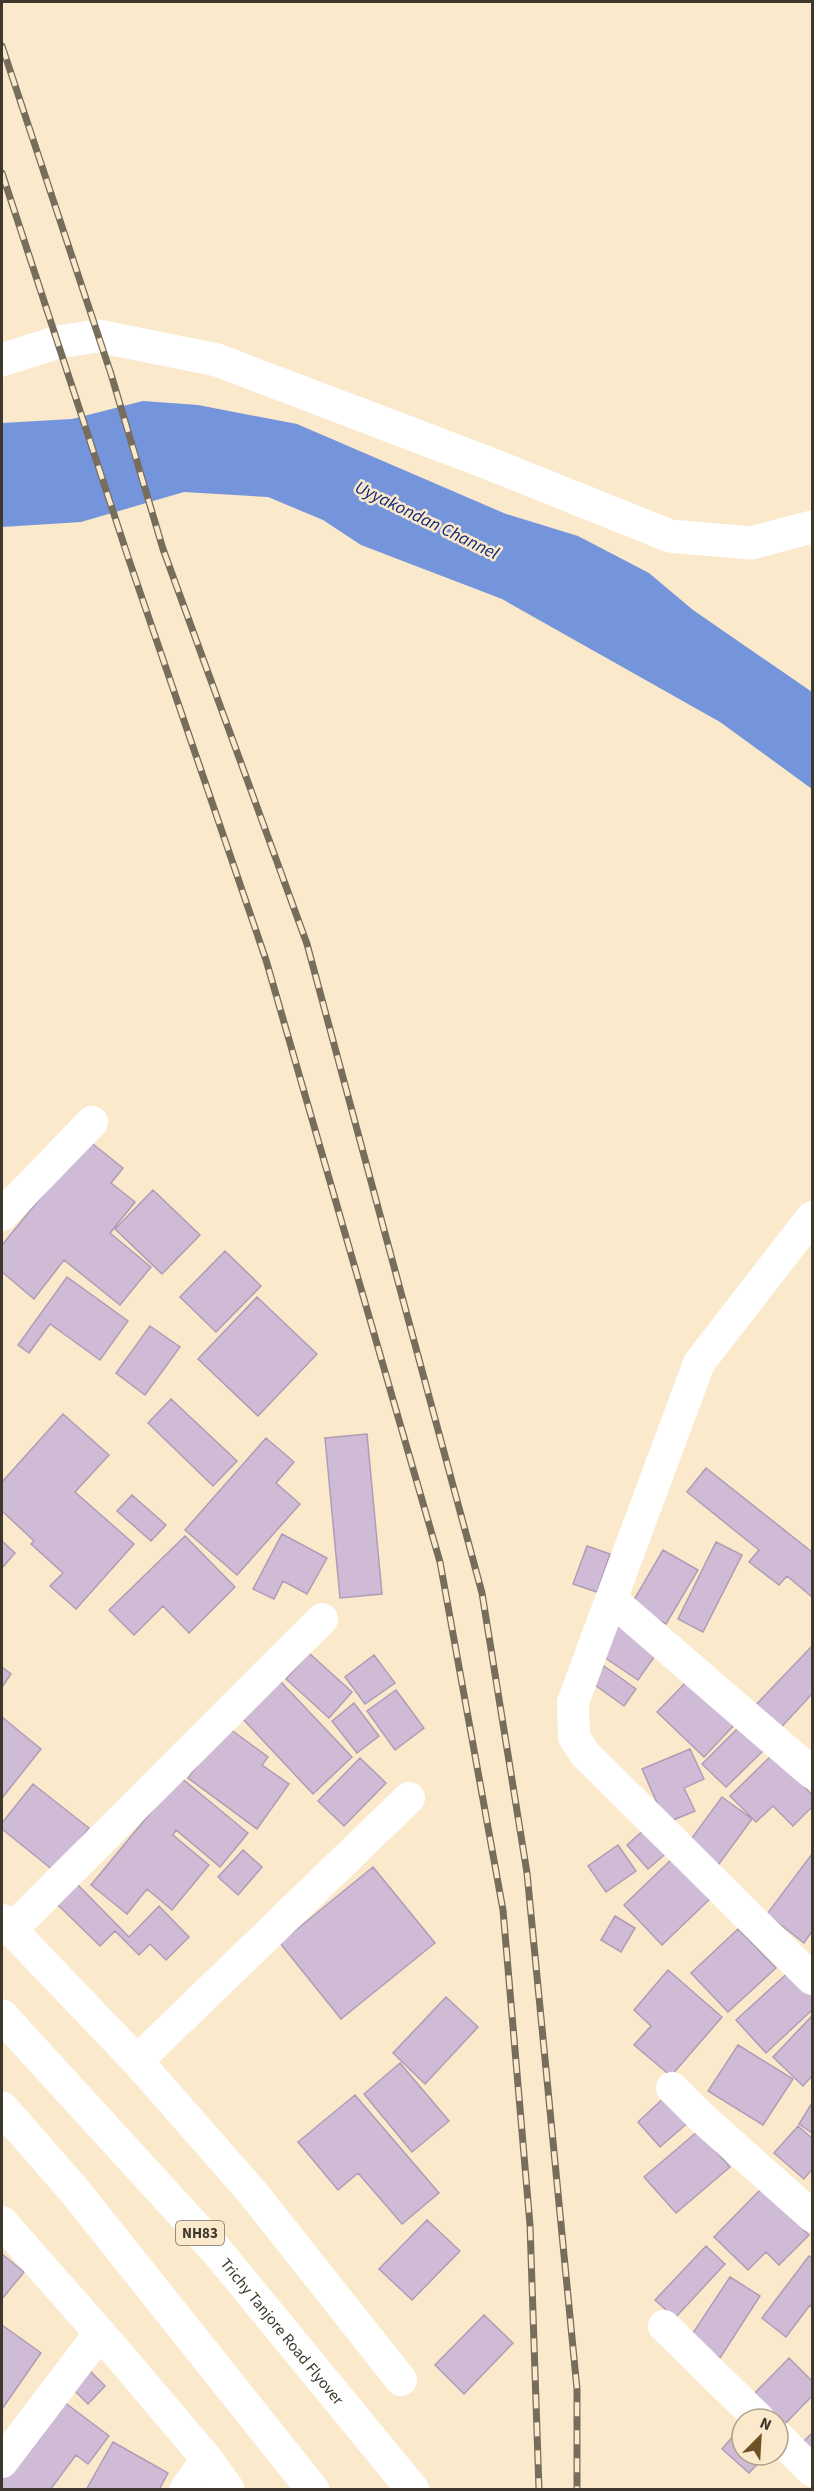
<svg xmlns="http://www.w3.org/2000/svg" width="814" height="2491" viewBox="0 0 814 2491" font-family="'Source Sans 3',sans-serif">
  <rect width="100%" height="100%" fill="#fbe9cc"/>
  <path fill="#7494db" d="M143,401L198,405L297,424L506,514L578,536L649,573L693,610L812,692V789L720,722L502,599L361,545L323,520L268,497L184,492L81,522L2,527V423L72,419Z"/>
  <path fill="#cfbbd6" stroke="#af9cb6" stroke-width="1.5" d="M88,1140L123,1168L111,1183L135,1202L110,1233L151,1267L120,1305L64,1260L34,1299L2,1272V1245Z
    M153,1190L200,1235L162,1274L115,1229Z
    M225,1251L261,1286L216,1332L180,1297Z
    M67,1277L128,1321L100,1360L50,1324L29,1353L18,1345Z
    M257,1297L317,1354L258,1416L198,1359Z
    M150,1326L180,1347L145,1395L116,1373Z
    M171,1399L237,1461L213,1486L148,1423Z
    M63,1414L109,1455L75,1492L134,1544L76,1609L50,1586L63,1573L31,1544L34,1541L2,1511V1482Z
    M367,1434L382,1594L340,1598L325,1438Z
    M266,1438L294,1462L276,1483L300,1504L237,1575L185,1530Z
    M706,1468L812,1552V1597L787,1576L779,1585L749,1562L759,1550L687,1492Z
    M132,1495L166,1525L151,1541L117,1511Z
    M282,1534L327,1558L307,1594L283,1581L274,1599L253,1589Z
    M185,1536L235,1587L189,1633L163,1606L134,1635L109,1610Z
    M2,1541L15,1553L2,1568Z
    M716,1542L742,1555L703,1632L678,1619Z
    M587,1546L610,1554L597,1592L573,1584Z
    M663,1550L698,1570L666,1624L631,1605Z
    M619,1622L659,1650L638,1680L598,1653Z
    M812,1646V1694L775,1734L751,1710Z
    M309,1653L352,1692L329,1718L286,1679Z
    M374,1655L395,1683L365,1704L345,1677Z
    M604,1666L636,1689L624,1706L591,1682Z
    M2,1667L11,1674L2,1687Z
    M691,1677L737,1722L704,1757L657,1712Z
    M280,1681L352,1757L313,1794L242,1718Z
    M396,1690L424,1728L395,1750L367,1711Z
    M354,1703L379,1736L357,1753L332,1721Z
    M2,1717L41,1749L2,1798Z
    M742,1724L766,1748L726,1787L702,1764Z
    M226,1726L268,1757L262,1765L289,1784L257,1829L188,1778Z
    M690,1749L704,1779L684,1788L695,1811L666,1823L642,1769Z
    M773,1754L812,1795V1807L793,1826L773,1806L756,1822L730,1796Z
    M360,1758L386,1783L344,1826L318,1801Z
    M180,1777L248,1833L220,1867L176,1830L173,1835L209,1865L172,1910L147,1889L127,1914L91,1885Z
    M33,1784L89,1828L54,1871L2,1829V1823Z
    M722,1797L752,1819L719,1864L689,1842Z
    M648,1826L670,1850L648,1869L627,1845Z
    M618,1845L636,1871L606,1892L588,1866Z
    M243,1850L262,1867L238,1895L218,1877Z
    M812,1854V1931L804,1943L767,1914Z
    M675,1856L713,1896L662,1945L624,1905Z
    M373,1867L435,1943L341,2019L280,1943Z
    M75,1882L129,1937L159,1906L189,1937L166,1960L150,1944L139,1955L115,1931L100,1946L55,1902Z
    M615,1916L635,1928L621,1952L601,1940Z
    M738,1929L776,1968L728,2012L691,1973Z
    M668,1970L722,2017L671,2076L634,2045L651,2026L634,2010Z
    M791,1970L812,1993V2010L766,2053L736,2020Z
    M446,1997L478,2027L425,2084L393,2053Z
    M812,2016V2076L803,2086L773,2057Z
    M738,2045L793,2079L763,2125L708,2091Z
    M400,2063L449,2121L412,2152L364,2094Z
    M668,2094L691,2120L660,2147L638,2122Z
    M355,2095L439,2193L402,2224L358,2173L338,2190L298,2142Z
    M812,2103V2133L799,2124Z
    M798,2126L812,2138V2169L804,2179L774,2153Z
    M698,2131L730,2167L676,2213L644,2177Z
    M761,2189L809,2235L779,2265L766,2252L748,2270L714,2237Z
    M427,2220L460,2251L412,2300L379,2269Z
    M706,2246L725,2264L675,2318L655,2300Z
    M2,2254L24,2272L2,2299Z
    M809,2256L812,2258V2308L810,2305L786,2337L762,2318Z
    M730,2277L760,2296L720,2358L689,2339Z
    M484,2315L513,2343L464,2394L435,2365Z
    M2,2325L41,2353L2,2409Z
    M789,2358L812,2381V2396L784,2425L753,2395Z
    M84,2365L105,2386L88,2404L67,2383Z
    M60,2399L109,2436L88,2464L76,2455L50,2490H2V2477Z
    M741,2427L742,2455H766L749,2473L722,2449Z
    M812,2433V2455L801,2444Z
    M113,2442L168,2473L159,2490H86Z"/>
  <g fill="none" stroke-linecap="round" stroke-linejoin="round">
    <path stroke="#fff" stroke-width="32" d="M2,1215L92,1122
      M812,1217L699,1363L573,1702L574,1737L585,1754L812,1979
      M612,1600L812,1773
      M2,1920L137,2061L252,2192L401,2380
      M11,1930L322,1619
      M137,2061L409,1798
      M672,2088L700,2116L812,2216
      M2,2222L118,2354L207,2459L229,2490
      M664,2326L759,2419
      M778,2437L812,2471
      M2,2462L100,2333
      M185,2490L207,2459"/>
    <path stroke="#fff" stroke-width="33" d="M2,360L58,342L98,336L217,360L488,463L670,536L751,543L812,527"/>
    <g stroke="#fff" stroke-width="33">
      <path id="s1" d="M2,2016L216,2250L413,2490"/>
      <path d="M2,2108L73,2189L313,2490"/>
    </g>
    <g stroke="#766d5c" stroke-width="7">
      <path id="rail" d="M2,46L111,374L163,549L307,944L482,1593L527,1873L577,2389V2490
        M2,173L129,560L266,960L440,1562L503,1910L530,2225L539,2490"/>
    </g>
    <use href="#rail" stroke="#fbe9cc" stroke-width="4.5" stroke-dasharray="14" stroke-linecap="butt"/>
  </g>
  <g text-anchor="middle" stroke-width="5" stroke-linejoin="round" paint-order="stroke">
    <rect fill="#fbe9cc" stroke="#776d5c" stroke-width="1.5" x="176" y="2221" width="48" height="24" rx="4.5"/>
    <g font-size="15" font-weight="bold" fill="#3e382c">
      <text x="200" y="2238">NH83</text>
    </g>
    <g font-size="16" fill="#3e382c" stroke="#fbe9cc">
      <text dy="6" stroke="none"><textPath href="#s1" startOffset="422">Trichy Tanjore Road Flyover</textPath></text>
    </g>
    <g font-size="18" font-style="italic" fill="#0e297a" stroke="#fbe9cc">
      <text transform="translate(427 520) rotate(26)" y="6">Uyyakondan Channel</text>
    </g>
  </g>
  <rect width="814" height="2491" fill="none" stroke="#3e382c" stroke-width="6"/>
  <g transform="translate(760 2437) rotate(24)"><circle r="28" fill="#fbe9cc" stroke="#afa28c" stroke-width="1.5"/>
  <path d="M0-4.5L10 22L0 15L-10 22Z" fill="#6f5025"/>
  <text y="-9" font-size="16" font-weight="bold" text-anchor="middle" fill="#3e382c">N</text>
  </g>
</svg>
